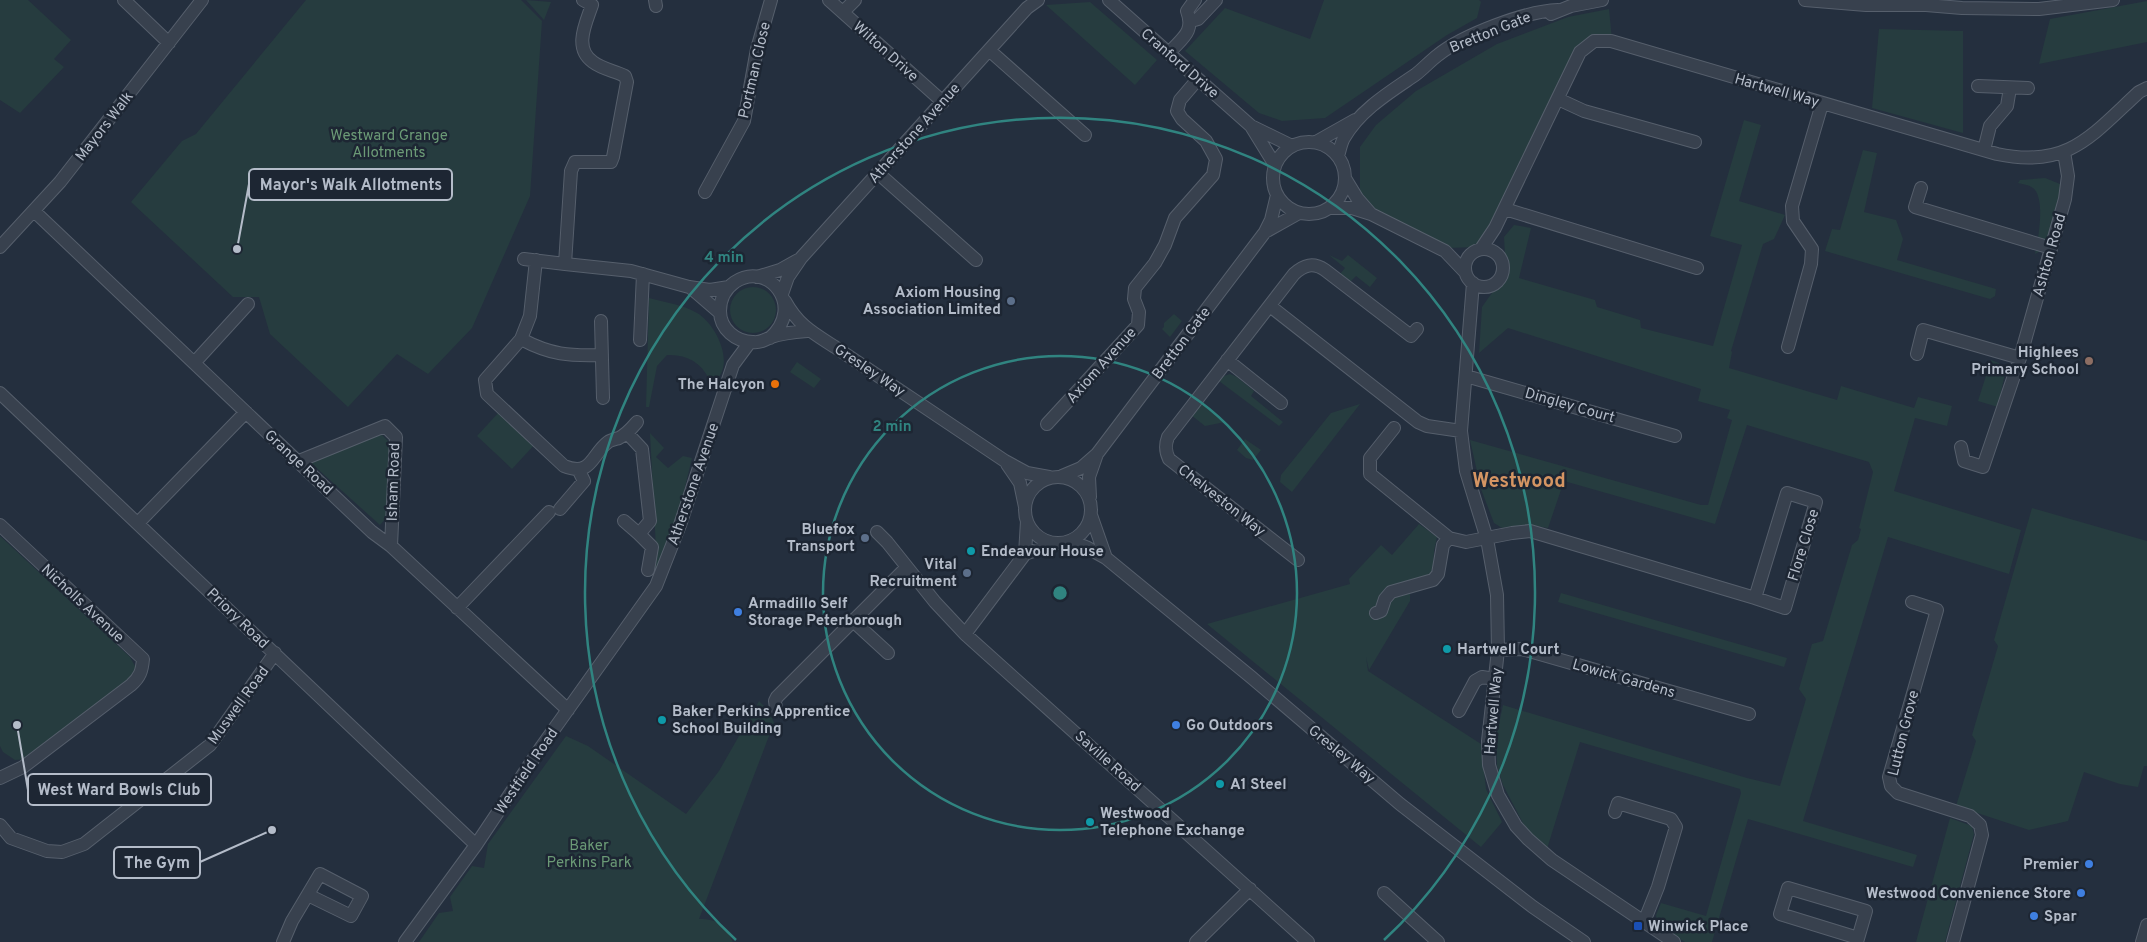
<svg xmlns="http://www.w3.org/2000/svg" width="2147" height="942" viewBox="0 0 2147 942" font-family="Overpass,sans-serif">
  <rect width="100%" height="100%" fill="#242f3e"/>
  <path fill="#263c3f" d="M0,0H28L71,40L54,59L64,67L20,113L0,100Z
    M306,0H521L542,21L530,196L472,328L428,374L397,354L348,407L270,334L259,297H233L131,202L182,141L196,134Z
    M526,0L551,2L544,20Z
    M1324,0H1479L1481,2L1477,18L1447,35L1325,118L1282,121L1259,113L1185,51L1225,8L1310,39Z
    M2147,1V42L2039,64L2050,19Z
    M1090,2L1157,60L1135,85L1046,5Z
    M1609,9L1612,40L1593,39L1502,205L1476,247L1446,248L1381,214L1360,197V147L1376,125L1416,91L1497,44L1568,17Z
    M1879,29L1963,31V133L1872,108Z
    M1744,120L1761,125L1739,201L1785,215L1774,239L1763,244L1731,351L1732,352L1729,368L1837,400L1841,386L1914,408L1918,397L1952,406L1947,426L1915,418L1894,491L2021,530L2009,574L1888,537L1803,821L1917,855L1913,867L1748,819L1712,942H1685L1658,925L1656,915L1661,903L1706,916L1741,793L1740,789L1580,742L1547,849L1525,827L1503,785L1497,766L1496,737L1503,705L1747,778L1780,786L1806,699L1799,689L1812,644L1823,641L1852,545L1858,540L1861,529L1859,528L1873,472L1869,462L1747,425L1715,524L1564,481L1548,528L1529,525L1502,528L1494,523L1481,489L1470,440L1701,505H1708L1732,420L1727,418L1730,410L1698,401L1701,389L1508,328L1479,353L1482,307L1506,273L1504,237L1514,225L1531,228L1519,278L1595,300L1597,307L1640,320L1641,328L1713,346L1742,245L1710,236Z
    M1863,150L1877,153L1864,212L1896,220L1903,239L1897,260L1996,289L1995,296L1990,299L1825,251L1832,229L1840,230Z
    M2045,178L2060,184L2061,197L2044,249L2035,254C2038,240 2046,198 2033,188C2029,185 2022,184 2018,183L2020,180Z
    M1329,255L1342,261L1348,255L1377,278L1370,287L1356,276L1350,282L1340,274L1345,268Z
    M730 310a23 23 0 1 1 46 0a23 23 0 1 1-46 0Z
    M649,298C664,302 684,305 697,313C716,324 735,363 716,380L709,379C701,362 686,354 667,355L657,366L649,407H646Z
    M1174,314L1182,321L1170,337L1162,329L1164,327V323Z
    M1991,360L1999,363L2005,373L1998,407L1978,401Z
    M797,362L821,379L814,388L790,372Z
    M1230,374L1237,377L1254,391L1251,396L1283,422L1279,426L1219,381L1224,376Z
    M1200,403L1203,405L1225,422L1205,426L1191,415Z
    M1360,404L1292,492L1280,482L1281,475L1331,413Z
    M500,411L536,443L512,469L477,436Z
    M650,433L664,448L656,457L668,468L683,456L692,458L677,520L653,581L656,549Z
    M381,434L390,443L386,518L380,525L311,463Z
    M1245,439L1261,450L1253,460L1246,458L1237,450Z
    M2032,508L2147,541V766H2144L2138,787L2120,784L2084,772L2068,821L2029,830L1956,806L1976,741L1972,735L1998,646L1994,640Z
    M1419,524L1437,537L1434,551L1433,573L1410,581V601L1369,670L1366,657L1368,671L1481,744L1486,789L1502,822L1481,847L1207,624L1350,584L1349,579L1381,545L1392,555Z
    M0,536L130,657L136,668L129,679L26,759L15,760L3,752L0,746Z
    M1561,593L1787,658L1784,667L1558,602Z
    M759,701L770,712L774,723L699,919C718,919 725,925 733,942H419L439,913L453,911L450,897L472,866L484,868L488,844L566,736L588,746L686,814L719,771Z
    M1950,818L1972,826L1974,834L1945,942H1916Z"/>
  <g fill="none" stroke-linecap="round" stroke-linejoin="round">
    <g stroke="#565f6c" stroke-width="14">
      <path id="minor" d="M124,0L169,43
        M583,0L592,5C586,23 573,48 593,62C602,69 615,71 625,76L627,82L613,157L611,162H575L571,171L565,264L631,271L689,287L710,290L729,287
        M655,0L656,6
        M829,0L943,102
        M1109,0L1251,126L1292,146
        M1805,0L1866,5H1926L1962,8L2039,9L2113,0
        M843,12L855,0
        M1551,14L1571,6L1602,0
        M1191,21L1198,19L1216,0
        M989,50L1085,135
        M1169,53C1182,38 1195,32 1187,11L1195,0
        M1978,86L2028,88
        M1558,99L1584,111L1695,142
        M1251,126L1275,165
        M1273 178a36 36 0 1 1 72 0a36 36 0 1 1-72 0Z
        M1316,142L1355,120
        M1984,150L1990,126L2007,106L2010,88
        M1338,156C1340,150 1341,143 1344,138C1360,110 1390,92 1415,75C1423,69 1430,61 1438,55C1463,35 1526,11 1558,10
        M878,173L976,260
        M1346,180L1357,198L1371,214
        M1921,188L1915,207L2051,248
        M705,192L744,121L757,49L771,0
        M1330,208H1352L1371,214L1445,251L1465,272
        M1505,209L1697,268
        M34,211L372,532L391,546L568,710
        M1265,232L1299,213
        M0,247L60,182L202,0
        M1481,249L1495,228L1580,52L1594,41H1611L1997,154C2068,169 2091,136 2139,92L2147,88
        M1465 268a19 19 0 1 1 38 0a19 19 0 1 1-38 0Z
        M524,259L565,264
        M536,260L530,316L521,339L485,380L487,394L564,466C592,477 591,455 608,442C611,440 616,439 619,438C627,434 631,429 637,422
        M757,277L780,270L798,260
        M1473,283L1461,431L1466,471L1487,539L1497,595L1498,650L1488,741L1489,765L1498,795L1516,826L1528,839L1552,860L1674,942
        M691,288L720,313
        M782,294L788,277L801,258L989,50L1027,8L1038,0
        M785,301C798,325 813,333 835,347L1005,461L1027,473L1049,477
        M1270,306L1418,422L1427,426L1461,431
        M601,321L603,398
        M770,338C806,306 768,260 735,282C725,289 720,300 720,311C720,329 736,342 753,342C759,343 765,340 771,337C783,333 796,332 808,331
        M521,339C551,355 569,356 602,355
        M640,340L643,274
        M1788,347L1811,264L1812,249L1793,221L1792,206L1822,104
        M1917,354L1923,330L2020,358
        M1227,360L1281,403
        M195,362L248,304
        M1466,376L1675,436
        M0,393L476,845
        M1047,424L1138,325L1139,312L1134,299L1135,288L1155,263L1165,245L1175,218L1213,175L1216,159L1206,141L1182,119L1177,111L1180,100L1198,79
        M1394,428L1370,458V474L1449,538L1466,542L1512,533L1530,531L1755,598
        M627,433L642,449L650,521L639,534L652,547L648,570
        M1961,447L1964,461L1983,467L2020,358L2065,199L2068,176L2064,152
        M299,461L385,426L396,437L391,546
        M1007,464L1020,483L1025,507
        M1062,476L1081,468L1097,454L1265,232L1271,220L1277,195
        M1025 510a33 33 0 1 1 66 0a33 33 0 1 1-66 0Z
        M1787,493L1816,502L1785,608L1755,598Z
        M1090,497L1089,477L1097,454
        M560,509L584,481L578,469
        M1091,515L1106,558
        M624,521L639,534
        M138,523L246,412
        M0,525L143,659C142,671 140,677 131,685L23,767L0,778
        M877,532L887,542L935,602L965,634L1308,942
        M1070,541L1086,547L1106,558L1251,677L1400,804L1533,907L1584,942
        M1025,554L1027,521
        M1298,560L1169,459C1165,451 1165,445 1168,437L1294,274C1304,265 1313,262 1325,270L1411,336L1417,329
        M1912,602L1937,610L1889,777L1891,786L1898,793L1970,816L1980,825L1982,835L1953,942
        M457,608L549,512
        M1376,613L1381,611L1385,599L1391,592L1433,580L1438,574L1443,545L1449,538
        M852,620L888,653
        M965,634L1025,554L1057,543
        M1498,650L1522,649L1749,714
        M776,708L775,701L777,697L907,567
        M1459,711L1475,681L1482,677L1495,679
        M1615,812L1618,803L1671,819L1676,827L1658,887L1644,922
        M0,825L11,838L47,851L62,852L84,844L210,745L275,653
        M1384,893L1438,942
        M283,942L292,921L320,874L362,896L351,916L308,895
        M405,942L476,845L542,746L656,586L680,525L733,365L750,342
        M1196,942L1250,889
        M1857,942L1866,911L1788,888L1780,914L1858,938
        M2142,942L2147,925"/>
    </g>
    <use href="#minor" stroke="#38414e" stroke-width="12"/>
  </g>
  <g fill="none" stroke="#308480" stroke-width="2.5">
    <circle cx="1060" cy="593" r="237"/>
    <path d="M736 940A475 475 0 1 1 1384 940"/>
  </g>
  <g fill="#5c6f8a" stroke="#1d2633" stroke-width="2">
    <circle cx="1011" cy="301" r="5"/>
    <circle cx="865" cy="538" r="5"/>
    <circle cx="967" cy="573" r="5"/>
  </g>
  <circle fill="#8d6e63" stroke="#1d2633" stroke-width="2" cx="2089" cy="361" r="5"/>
  <circle fill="#e8710a" stroke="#1d2633" stroke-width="2" cx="775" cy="384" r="5"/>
  <g fill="#0f9aa8" stroke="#1d2633" stroke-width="2">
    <circle cx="971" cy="551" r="5"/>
    <circle cx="1447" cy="649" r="5"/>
    <circle cx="662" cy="720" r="5"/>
    <circle cx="1220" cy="784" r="5"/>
    <circle cx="1090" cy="822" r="5"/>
  </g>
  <g fill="#3f7fe0" stroke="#1d2633" stroke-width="2">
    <circle cx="738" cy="612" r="5"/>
    <circle cx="1176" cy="725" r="5"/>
    <circle cx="2089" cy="864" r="5"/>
    <circle cx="2081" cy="893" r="5"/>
    <circle cx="2034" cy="916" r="5"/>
  </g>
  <rect fill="#1a4fb4" stroke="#1d2633" stroke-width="2" x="1633" y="921" width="10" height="10" rx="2.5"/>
  <g text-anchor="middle" stroke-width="5" stroke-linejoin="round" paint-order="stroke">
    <g font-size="15" fill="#b4bcc9" stroke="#1d2633">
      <text transform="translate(1490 32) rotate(-22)" y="5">Bretton Gate</text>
      <text transform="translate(886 51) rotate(42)" y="5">Wilton Drive</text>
      <text transform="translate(1180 63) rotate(41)" y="5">Cranford Drive</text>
      <text transform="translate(754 70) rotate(-77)" y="5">Portman Close</text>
      <text transform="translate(1777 90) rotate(16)" y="5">Hartwell Way</text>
      <text transform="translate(104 126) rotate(-52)" y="5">Mayors Walk</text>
      <text transform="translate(914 133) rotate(-48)" y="5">Atherstone Avenue</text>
      <text transform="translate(2049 255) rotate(-74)" y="5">Ashton Road</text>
      <text transform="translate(1181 343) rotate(-53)" y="5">Bretton Gate</text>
      <text transform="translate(1101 365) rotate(-48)" y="5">Axiom Avenue</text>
      <text transform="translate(870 370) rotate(34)" y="5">Gresley Way</text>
      <text transform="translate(1570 405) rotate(16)" y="5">Dingley Court</text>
      <text transform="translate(299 462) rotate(43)" y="5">Grange Road</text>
      <text transform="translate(393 482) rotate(-88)" y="5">Isham Road</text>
      <text transform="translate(693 484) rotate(-71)" y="5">Atherstone Avenue</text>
      <text transform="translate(1222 500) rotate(38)" y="5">Chelveston Way</text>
      <text transform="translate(1803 545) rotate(-73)" y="5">Flore Close</text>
      <text transform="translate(83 603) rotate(43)" y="5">Nicholls Avenue</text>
      <text transform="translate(238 618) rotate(44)" y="5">Priory Road</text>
      <text transform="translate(1624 678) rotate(16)" y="5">Lowick Gardens</text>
      <text transform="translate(238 705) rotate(-54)" y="5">Muswell Road</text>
      <text transform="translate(1493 711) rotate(-85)" y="5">Hartwell Way</text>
      <text transform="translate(1903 733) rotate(-76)" y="5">Lutton Grove</text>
      <text transform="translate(1342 754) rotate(40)" y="5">Gresley Way</text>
      <text transform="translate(1108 761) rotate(42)" y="5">Saville Road</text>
      <text transform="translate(526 771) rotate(-56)" y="5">Westfield Road</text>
    </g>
    <g font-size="15" fill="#6b9a76" stroke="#1d2633">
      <text x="389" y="140">Westward Grange<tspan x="389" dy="17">Allotments</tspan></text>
      <text x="589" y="850">Baker<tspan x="589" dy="17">Perkins Park</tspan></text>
    </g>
    <g font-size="15" font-weight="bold" fill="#b4bcc9" stroke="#1d2633" text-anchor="start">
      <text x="1001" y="297" text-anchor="end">Axiom Housing<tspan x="1001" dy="17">Association Limited</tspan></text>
      <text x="2079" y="357" text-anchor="end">Highlees<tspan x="2079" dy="17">Primary School</tspan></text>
      <text x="765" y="389" text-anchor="end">The Halcyon</text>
      <text x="855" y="534" text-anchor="end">Bluefox<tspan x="855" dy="17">Transport</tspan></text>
      <text x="981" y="556">Endeavour House</text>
      <text x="957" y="569" text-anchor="end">Vital<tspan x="957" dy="17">Recruitment</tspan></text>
      <text x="748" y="608">Armadillo Self<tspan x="748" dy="17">Storage Peterborough</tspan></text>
      <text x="1457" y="654">Hartwell Court</text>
      <text x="672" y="716">Baker Perkins Apprentice<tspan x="672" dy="17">School Building</tspan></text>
      <text x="1186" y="730">Go Outdoors</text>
      <text x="1230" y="789">A1 Steel</text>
      <text x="1100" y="818">Westwood<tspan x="1100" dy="17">Telephone Exchange</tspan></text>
      <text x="2079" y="869" text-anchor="end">Premier</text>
      <text x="2071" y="898" text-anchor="end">Westwood Convenience Store</text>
      <text x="2044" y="921">Spar</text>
      <text x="1648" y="931">Winwick Place</text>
    </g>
    <g font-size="20" font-weight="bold" fill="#d59563" stroke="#1d2633">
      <text x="1519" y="487">Westwood</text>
    </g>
  </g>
  <circle cx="1060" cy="593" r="8" fill="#308480" stroke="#1d2633" stroke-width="2.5"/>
  <g font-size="15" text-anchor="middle" font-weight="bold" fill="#308480" stroke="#1d2633" stroke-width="5" stroke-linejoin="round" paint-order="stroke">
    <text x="724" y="262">4 min</text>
    <text x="892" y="431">2 min</text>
  </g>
  <path fill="none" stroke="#b4bcc9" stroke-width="2" d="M237 249L249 184M17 725L28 790M272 830L200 862"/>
  <g fill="#b4bcc9" stroke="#1d2633" stroke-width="2">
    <circle cx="237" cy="249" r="5"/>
    <circle cx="17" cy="725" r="5"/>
    <circle cx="272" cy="830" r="5"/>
  </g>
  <g fill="#1d2633" stroke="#b4bcc9" stroke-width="2">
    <rect x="249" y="169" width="203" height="31" rx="5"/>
    <rect x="28" y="774" width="183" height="31" rx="5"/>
    <rect x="114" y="847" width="86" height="31" rx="5"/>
  </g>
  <g font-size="16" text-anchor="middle" font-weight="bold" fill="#b4bcc9">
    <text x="351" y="190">Mayor's Walk Allotments</text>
    <text x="119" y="795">West Ward Bowls Club</text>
    <text x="157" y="868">The Gym</text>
  </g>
</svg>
